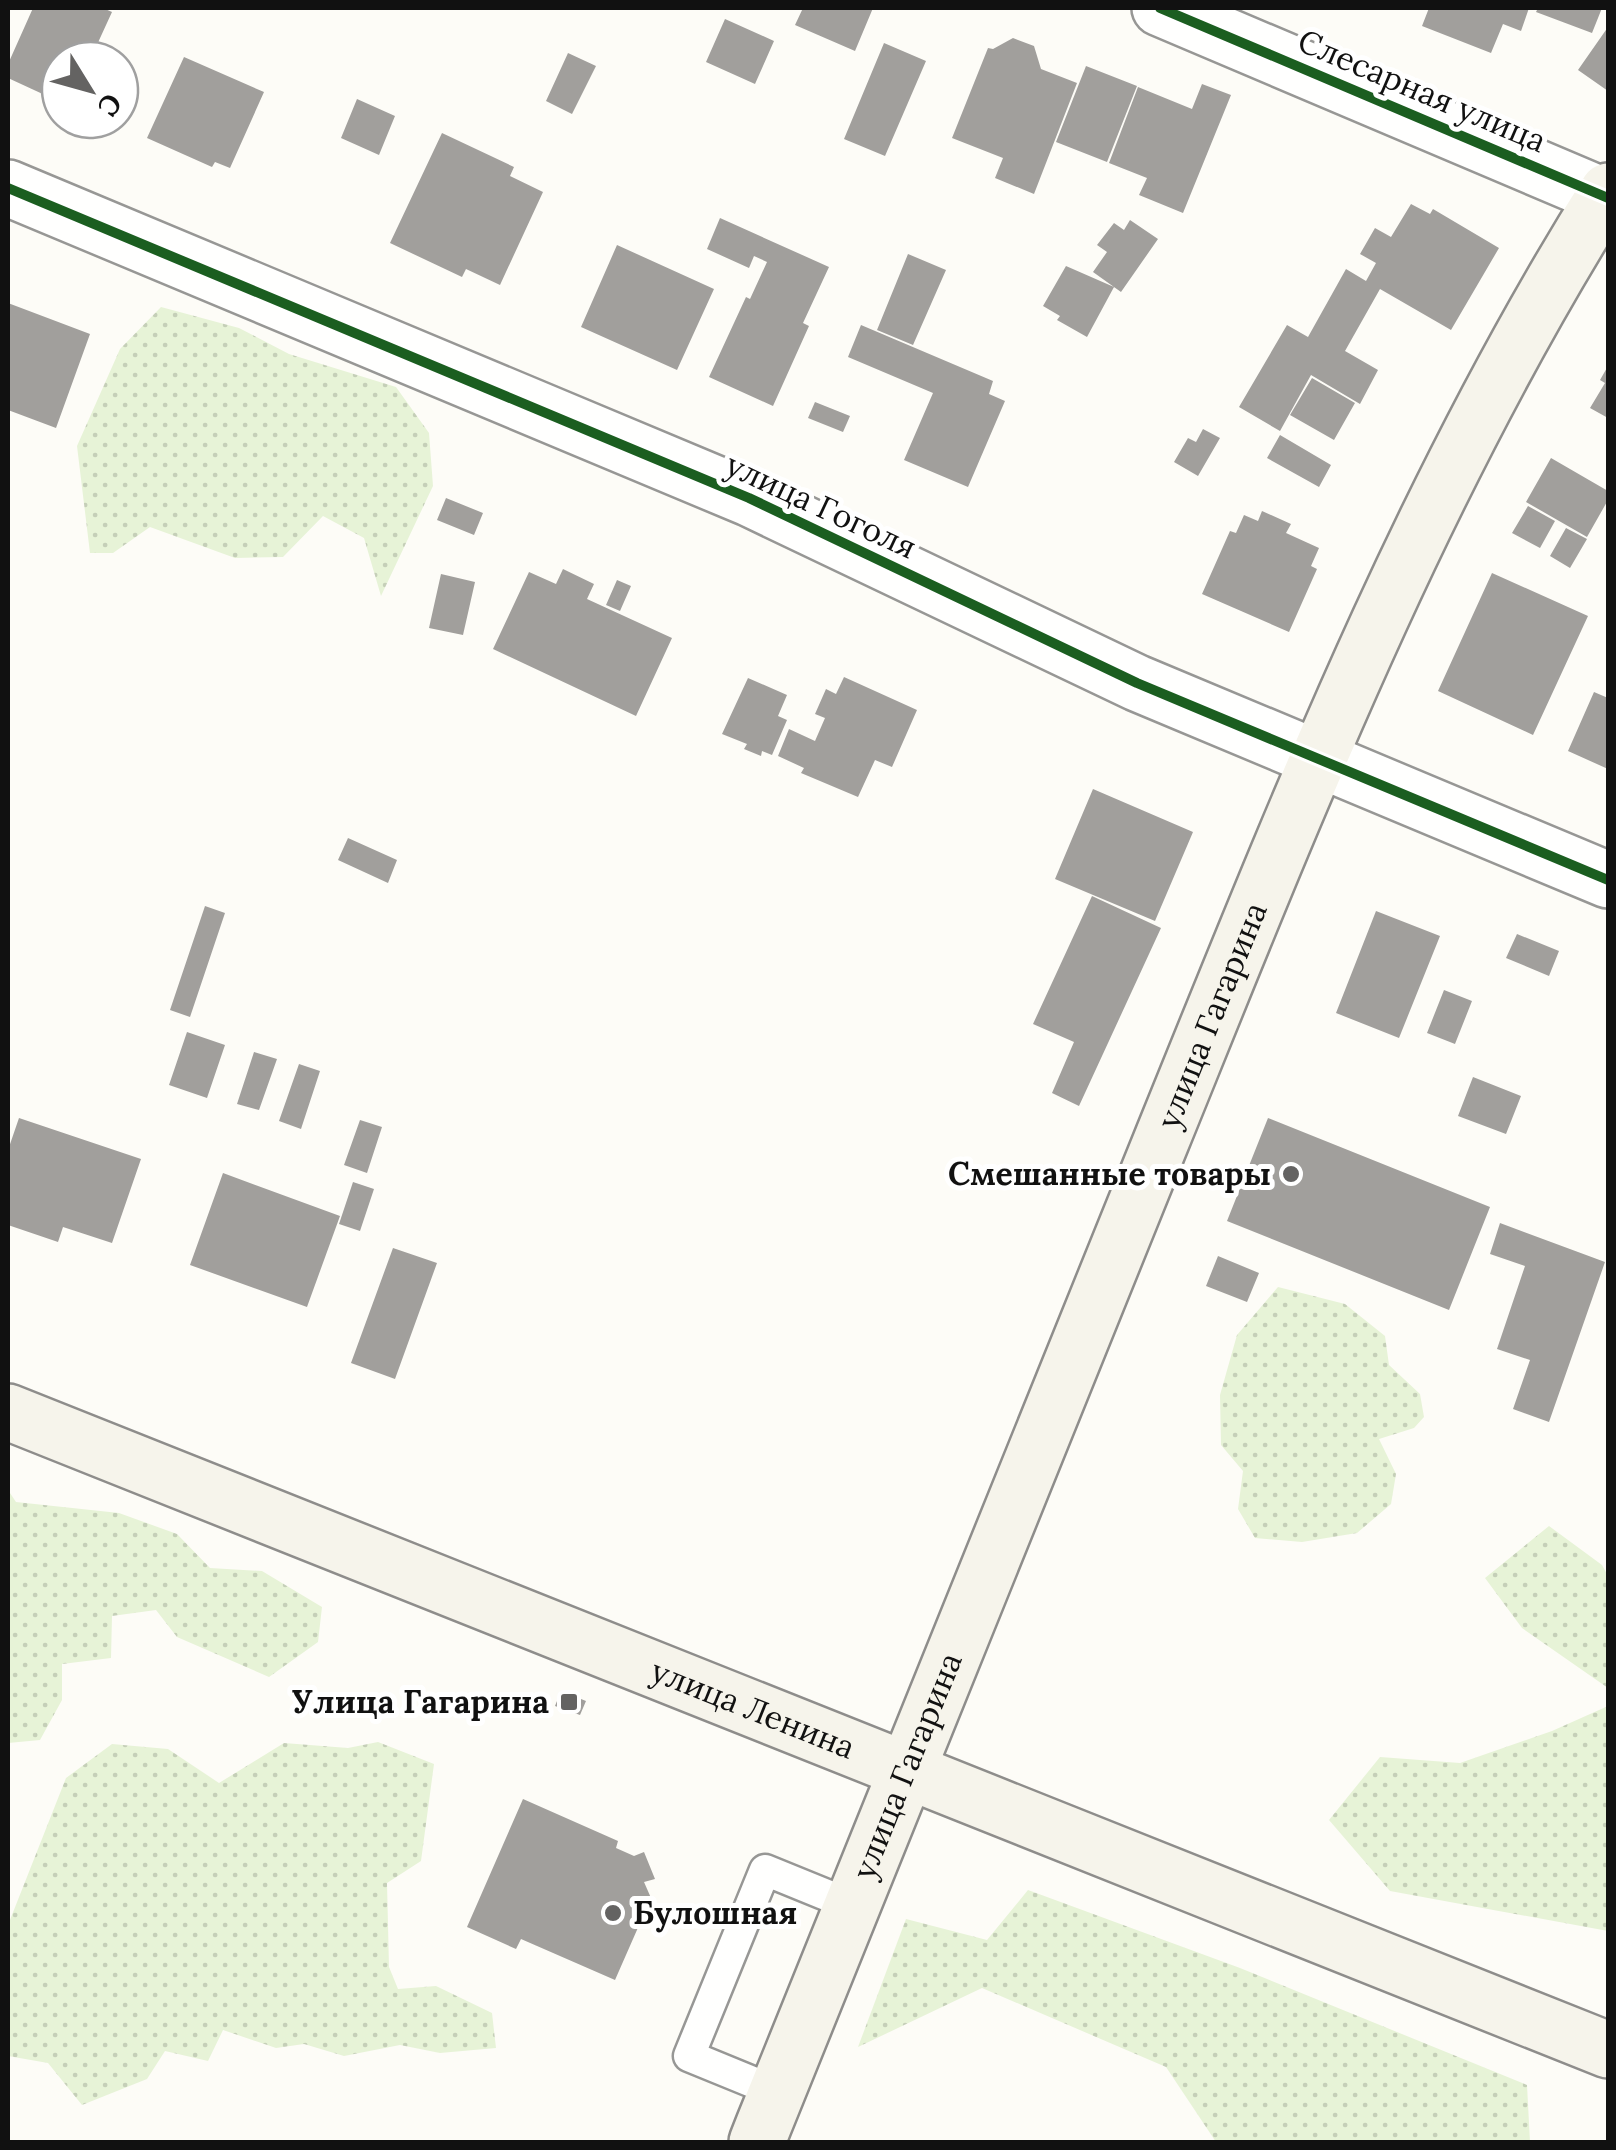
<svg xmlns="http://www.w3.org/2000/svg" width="1616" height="2150" font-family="Lora,serif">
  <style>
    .grass { fill: url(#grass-dots) }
    .building { fill: #a19f9c }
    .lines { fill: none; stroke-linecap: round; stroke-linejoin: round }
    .lane-casing { stroke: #979795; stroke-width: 35 }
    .street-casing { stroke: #979795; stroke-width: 60 }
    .secondary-casing { stroke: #8e8d8b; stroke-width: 60 }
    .lane { stroke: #fffffe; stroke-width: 30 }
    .street { stroke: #fffffe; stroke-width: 55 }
    .secondary { stroke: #f6f4eb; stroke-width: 55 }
    .cycleway-casing { stroke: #fff; stroke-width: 16 }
    .cycleway { stroke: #1b5e20; stroke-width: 10 }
    .poi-dot { fill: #646362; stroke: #fff; stroke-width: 4 }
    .labels { text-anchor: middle; stroke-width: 10; stroke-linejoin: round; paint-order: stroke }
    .street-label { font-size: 32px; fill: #111; stroke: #fff }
    .poi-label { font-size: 32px; font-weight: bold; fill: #111; stroke: #fff; text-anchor: end }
  </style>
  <defs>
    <pattern id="grass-dots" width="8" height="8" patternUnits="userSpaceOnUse" patternTransform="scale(2.5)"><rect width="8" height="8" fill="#e7f3d7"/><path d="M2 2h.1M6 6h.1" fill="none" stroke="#c5cfb8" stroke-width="1.8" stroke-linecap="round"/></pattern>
  </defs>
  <rect width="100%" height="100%" fill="#fdfcf7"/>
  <path class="grass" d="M161,307L239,328L289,354L396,387L429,433L433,486L381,596L364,538L323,516L283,557L235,558L150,527L113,553H90L77,446L120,349Z
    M1278,1287L1345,1304L1385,1336L1389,1365L1420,1394L1424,1417L1414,1428L1379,1439L1396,1474L1391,1504L1357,1533L1302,1542L1255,1538L1238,1509L1243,1471L1221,1445L1220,1395L1237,1335Z
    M8,1490L16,1502L119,1513L177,1534L210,1568L262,1571L322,1607L318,1642L269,1677L177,1637L156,1610L112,1616L111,1658L62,1664V1700L40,1740L8,1743Z
    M1549,1526L1602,1565L1608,1576V1688L1522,1628L1485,1578Z
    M1608,1706V1931L1390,1891L1329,1820L1380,1757L1460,1763L1552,1731Z
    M378,1742L434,1764L421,1861L387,1883L389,1967L398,1989L436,1986L492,2013L496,2048L440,2053L400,2045L344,2056L304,2044L276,2048L223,2030L208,2061L165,2051L147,2079L82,2105L48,2063L8,2056V1925L66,1778L112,1744L168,1749L219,1783L284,1743L348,1748Z
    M1028,1890L1240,1968L1527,2085L1530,2142H1216L1166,2067L982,1988L858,2047L906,1919L987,1940Z"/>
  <path class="building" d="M33,8H103L112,12L90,60H60V102L8,78V64Z
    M803,8H873L855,51L795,25Z
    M1429,8H1529L1521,31L1503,24L1491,53L1422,26Z
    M1538,8H1602L1592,33L1536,12Z
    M725,19L774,41L755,84L706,62Z
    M1608,27V91L1578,70Z
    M1013,38L1034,46L1041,69L1077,83L1034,194L995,178L1003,158L952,138L988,48L993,49Z
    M884,43L926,61L885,156L844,139Z
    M568,53L596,66L572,114L546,101Z
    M184,57L264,92L230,168L215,162L212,167L147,138Z
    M1086,66L1137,86L1107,162L1056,142Z
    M1202,84L1231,95L1183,213L1139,195L1147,178L1109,163L1138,87L1192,109Z
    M357,99L395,116L379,155L341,138Z
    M442,133L514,167L510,176L543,192L500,285L466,269L462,277L390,243Z
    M1411,204L1430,214L1433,209L1499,248L1451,330L1380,289L1345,351L1378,370L1360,404L1311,375L1280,431L1239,407L1287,325L1308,337L1346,269L1366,281L1376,263L1360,254L1375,228L1391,237Z
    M720,218L829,267L803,323L809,326L773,406L709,377L746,297L750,299L767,262L754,256L749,268L707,249Z
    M1130,220L1158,239L1121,292L1093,272L1107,252L1097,245L1114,223L1124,230Z
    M617,245L714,289L677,370L581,327Z
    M908,254L946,270L913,345L877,330Z
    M1066,266L1114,287L1087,337L1057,320L1060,316L1043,306Z
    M8,303L90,334L56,428L8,410Z
    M861,325L993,381L989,394L1005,401L968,487L904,460L933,393L848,357Z
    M1608,366V418L1590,408L1605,383L1600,380Z
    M1312,378L1355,403L1334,440L1290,415Z
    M815,402L850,416L843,432L808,418Z
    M1203,429L1220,438L1198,476L1174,462L1188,438L1196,442Z
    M1280,435L1331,465L1319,487L1267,458Z
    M1551,458L1608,491V500L1587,537L1526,502Z
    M446,498L483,513L474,535L437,520Z
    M1528,506L1555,521L1540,548L1512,533Z
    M1262,511L1291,524L1286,533L1319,548L1311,566L1317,569L1289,632L1202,594L1230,531L1236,533L1244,515L1258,521Z
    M1566,528L1587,539L1570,568L1550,556Z
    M563,569L594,584L587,599L672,638L636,716L493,649L529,572L556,584Z
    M1492,573L1588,616L1533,735L1438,691Z
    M441,574L475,582L463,635L429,628Z
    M617,580L631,586L620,611L606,605Z
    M844,677L917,710L892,767L875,760L858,797L801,773L804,768L778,756L789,729L815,741L825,718L815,714L826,689L836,694Z
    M748,678L787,695L778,716L787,720L772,755L762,751L761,756L744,749L747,744L722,734Z
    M1594,692L1608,698V769L1568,751Z
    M1093,789L1193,832L1155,921L1055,879Z
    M348,838L397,860L388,883L338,860Z
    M1092,896L1161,928L1079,1106L1052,1093L1074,1042L1033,1024Z
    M205,906L225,913L190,1017L170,1010Z
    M1376,911L1440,936L1399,1038L1336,1013Z
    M1517,934L1559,951L1549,976L1506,958Z
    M1444,990L1472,1001L1455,1044L1427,1033Z
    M187,1032L225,1045L207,1098L169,1085Z
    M254,1052L277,1059L259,1110L237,1104Z
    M299,1064L320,1071L301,1129L279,1121Z
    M1473,1077L1521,1096L1506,1134L1458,1116Z
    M19,1118L141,1159L112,1243L63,1227L58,1242L8,1225V1150Z
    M1268,1118L1490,1207L1449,1310L1227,1221Z
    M360,1120L382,1127L367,1173L344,1165Z
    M223,1173L340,1216L307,1307L190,1265Z
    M353,1182L374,1189L360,1231L339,1224Z
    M1500,1223L1605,1262L1549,1422L1513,1409L1530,1360L1497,1349L1525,1266L1490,1254Z
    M393,1248L437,1263L395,1379L351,1363Z
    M1218,1256L1259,1273L1247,1302L1206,1286Z
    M561,1691L586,1701L580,1715L555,1706Z
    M523,1799L618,1841L616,1848L634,1856L644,1852L655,1879L644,1882L651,1898L615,1980L521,1939L516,1949L467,1927Z"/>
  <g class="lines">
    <g class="lane-casing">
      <path id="lane" d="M777,2092L689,2056L765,1870L851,1905"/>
    </g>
    <g class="street-casing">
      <path id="street" d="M1160,8L1608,198
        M8,188L749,498L1137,683L1608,880"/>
    </g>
    <g class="secondary-casing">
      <g id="secondary">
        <path id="s1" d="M8,1412L1608,2050"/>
        <path id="s2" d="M757,2142C889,1807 1026,1474 1162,1139C1293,816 1421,487 1608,191"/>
      </g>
    </g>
    <use href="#lane" class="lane"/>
    <use href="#street" class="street"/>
    <use href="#secondary" class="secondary"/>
    <g class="cycleway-casing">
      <path id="cycleway" d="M1160,8L1608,198
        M8,188L749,498L1137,683L1608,880"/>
    </g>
    <use href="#cycleway" class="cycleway"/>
  </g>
  <g class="poi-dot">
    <circle cx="1291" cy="1174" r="10"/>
    <rect x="559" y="1692" width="20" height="20" rx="5"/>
    <circle cx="613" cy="1913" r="10"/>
  </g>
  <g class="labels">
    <g class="street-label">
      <text transform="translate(1422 91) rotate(23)" y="11">Слесарная улица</text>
      <text transform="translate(821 506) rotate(25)" y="11">улица Гоголя</text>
      <text dy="11" stroke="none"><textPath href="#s2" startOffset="1215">улица Гагарина</textPath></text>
      <text dy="11" stroke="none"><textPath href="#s1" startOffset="802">улица Ленина</textPath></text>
      <text dy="11" stroke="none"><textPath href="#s2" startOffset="405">улица Гагарина</textPath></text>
    </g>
    <g class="poi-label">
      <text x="1271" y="1185">Смешанные товары</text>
      <text x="549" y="1713">Улица Гагарина</text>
      <text x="633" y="1924" text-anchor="start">Булошная</text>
    </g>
  </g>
  <rect width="1616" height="2150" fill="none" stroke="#111111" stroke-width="20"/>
  <g transform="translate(90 90) rotate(127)"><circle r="48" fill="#ffffff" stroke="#a0a0a0" stroke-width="2.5"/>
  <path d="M0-8L18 38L0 25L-18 38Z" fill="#646362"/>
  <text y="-15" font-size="28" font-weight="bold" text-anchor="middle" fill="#111111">С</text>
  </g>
</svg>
